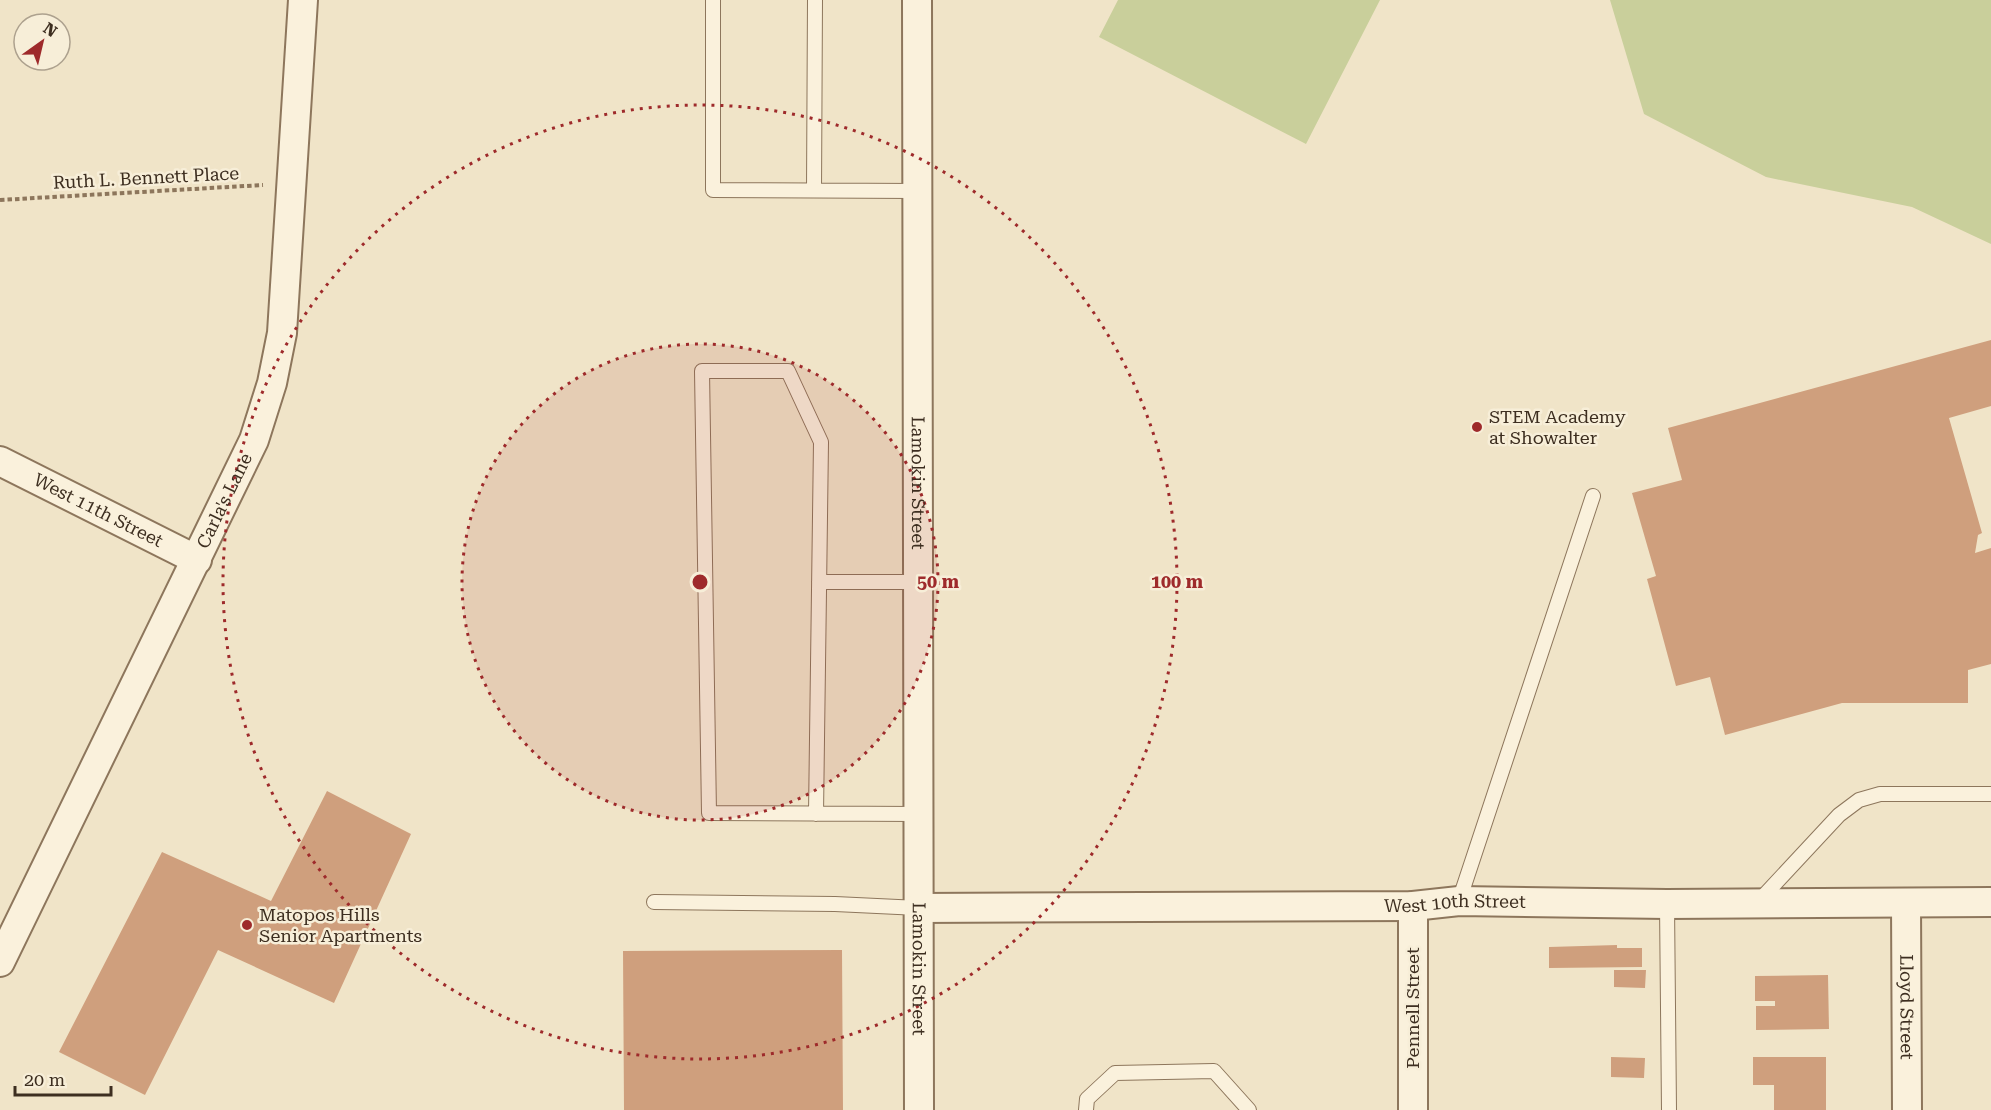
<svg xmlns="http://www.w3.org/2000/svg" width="1991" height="1110" font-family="'Roboto Serif',serif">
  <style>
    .green { fill: #c9cf9b }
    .building { fill: #cf9f7d }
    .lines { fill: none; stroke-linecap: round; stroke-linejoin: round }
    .service-casing { stroke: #8d765c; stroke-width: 16 }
    .minor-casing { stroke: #8d765c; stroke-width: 32 }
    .path { stroke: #8d765c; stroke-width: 4; stroke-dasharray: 4.5 3; stroke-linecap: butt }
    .service { stroke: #faf1dc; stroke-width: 14 }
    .minor { stroke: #faf1dc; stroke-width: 28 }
    .ring { fill: none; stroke: #9e2a2b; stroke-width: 3; stroke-dasharray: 3 6 }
    .poi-dot { fill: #9e2a2b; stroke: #f7eed8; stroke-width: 2 }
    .labels { text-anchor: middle; stroke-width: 5; stroke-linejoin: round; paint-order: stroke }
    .street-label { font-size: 18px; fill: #3d2e20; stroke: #f7eed8 }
    .poi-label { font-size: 18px; fill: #3d2e20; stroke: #f7eed8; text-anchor: start }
    .centre { fill: #9e2a2b; stroke: #f7eed8; stroke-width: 3 }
    .ring-label { font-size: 18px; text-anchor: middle; font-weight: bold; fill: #9e2a2b; stroke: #f7eed8; stroke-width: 5; stroke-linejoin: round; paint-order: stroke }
  </style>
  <rect width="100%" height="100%" fill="#f0e4c8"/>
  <path class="green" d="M1118,0H1380L1306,144L1099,37Z
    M1610,0H1991V244L1912,207L1766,177L1644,114Z"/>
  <path class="building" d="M1991,340V406L1949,418L1982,533L1978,535L1975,553L1991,548V664L1968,670V703H1842L1725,735L1710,677L1676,686L1647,579L1656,576L1632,493L1682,480L1668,428Z
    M327,791L411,834L334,1003L218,950L145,1095L59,1052L162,852L271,901Z
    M1617,945V948H1642V967L1549,968V947Z
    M842,950L843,1110H624L623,951Z
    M1614,970H1646L1645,988L1614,987Z
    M1828,975L1829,1029L1756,1030V1006H1775V1001H1755V976Z
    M1611,1057L1645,1058L1644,1078L1611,1077Z
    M1753,1057H1826V1110H1774V1085H1753Z"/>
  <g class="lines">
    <g class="service-casing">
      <path id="service" d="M713,0V190L917,191
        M814,190L815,0
        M819,582H918
        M816,814L821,442L788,371H702L709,813L918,814
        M1459,901L1593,496
        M654,902L835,904L919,908
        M1758,902L1839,815L1859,800L1880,794H1991
        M1667,904L1669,1110
        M1086,1110L1087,1099L1115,1073L1214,1071L1249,1110"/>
    </g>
    <g class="minor-casing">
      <g id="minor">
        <path id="s1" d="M917,0L919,1110"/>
        <path id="s2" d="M0,461L197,560"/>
        <path id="s3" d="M1906,903L1907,1110"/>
        <path d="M1413,906V1110"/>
        <path id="s4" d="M919,908L1413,906L1459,901L1667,904L1991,902"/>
        <path id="s5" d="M0,962L254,440L272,383L282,333L303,0"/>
      </g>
    </g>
    <path class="path" d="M0,200L263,185"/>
    <use href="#service" class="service"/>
    <use href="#minor" class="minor"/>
  </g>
  <circle cx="700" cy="582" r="238" fill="#9e2a2b" fill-opacity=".12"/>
  <g class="ring">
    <circle cx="700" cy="582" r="238"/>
    <circle cx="700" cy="582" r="477"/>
  </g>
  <g class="poi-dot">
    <circle cx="1477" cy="427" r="6"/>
    <circle cx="247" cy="925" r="6"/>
  </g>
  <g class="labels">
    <g class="street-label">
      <text transform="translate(146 178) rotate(-3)" y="6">Ruth L. Bennett Place</text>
      <text dy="6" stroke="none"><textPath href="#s1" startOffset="483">Lamokin Street</textPath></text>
      <text dy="6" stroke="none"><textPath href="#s5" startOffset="513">Carla's Lane</textPath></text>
      <text dy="6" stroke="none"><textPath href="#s2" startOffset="110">West 11th Street</textPath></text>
      <text dy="6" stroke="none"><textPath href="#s4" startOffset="536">West 10th Street</textPath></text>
      <text dy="6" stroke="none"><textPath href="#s1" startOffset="969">Lamokin Street</textPath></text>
      <text dy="6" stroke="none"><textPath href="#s3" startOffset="104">Lloyd Street</textPath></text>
      <text transform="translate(1413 1008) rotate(-90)" y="6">Pennell Street</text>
    </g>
    <g class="poi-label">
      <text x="1489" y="423">STEM Academy<tspan x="1489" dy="21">at Showalter</tspan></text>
      <text x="259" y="921">Matopos Hills<tspan x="259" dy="21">Senior Apartments</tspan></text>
    </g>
  </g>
  <circle cx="700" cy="582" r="9" class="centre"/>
  <g class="ring-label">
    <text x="938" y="588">50 m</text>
    <text x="1177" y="588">100 m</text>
  </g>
  <g transform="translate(42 42) rotate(34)"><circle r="28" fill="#f7eed8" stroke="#ada18e" stroke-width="1.5"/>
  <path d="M0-4.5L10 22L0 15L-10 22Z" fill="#9e2a2b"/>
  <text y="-9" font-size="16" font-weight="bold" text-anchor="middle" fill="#3d2e20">N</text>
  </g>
  <path d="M15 1086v9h96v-9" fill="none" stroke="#3d2e20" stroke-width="3"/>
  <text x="24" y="1086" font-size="18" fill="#3d2e20" stroke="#f7eed8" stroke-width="4.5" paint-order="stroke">20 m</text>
</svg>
